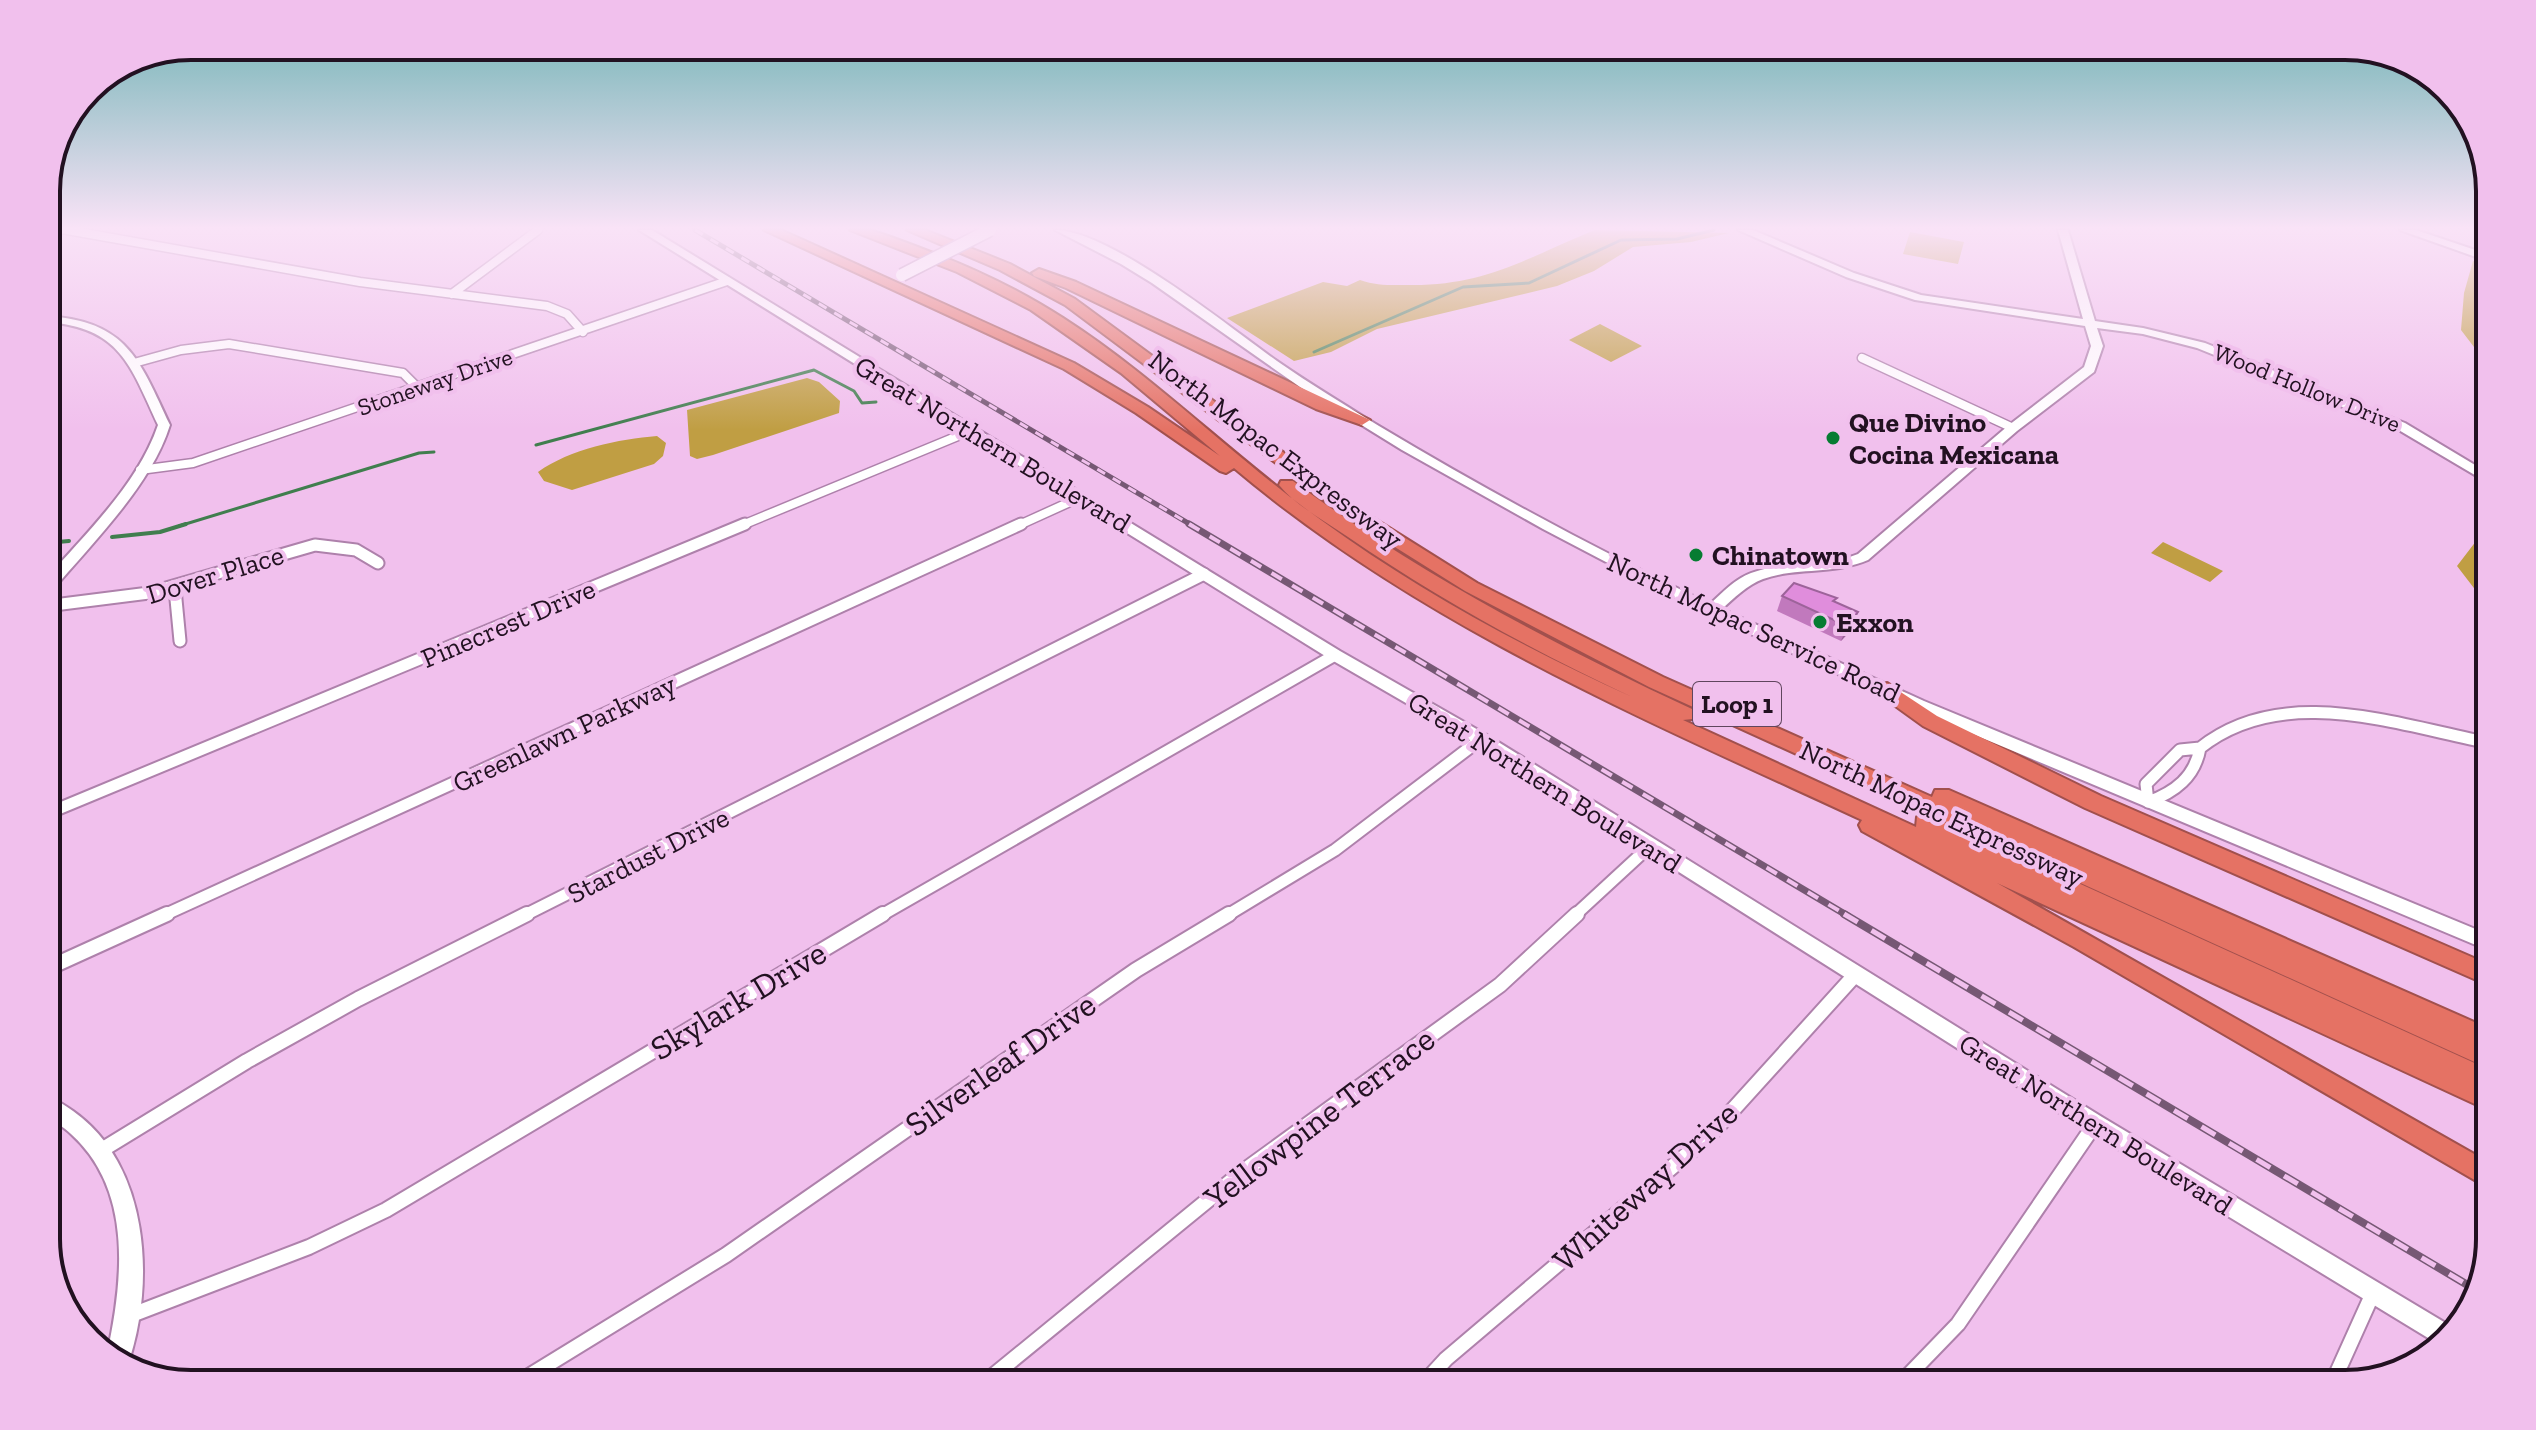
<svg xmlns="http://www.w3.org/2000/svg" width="2536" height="1430" font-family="'Zilla Slab',serif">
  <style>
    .green { fill: #c09e43 }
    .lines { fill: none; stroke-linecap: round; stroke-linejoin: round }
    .stream-far1 { stroke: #407e4e; stroke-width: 3 }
    .stream { stroke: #407e4e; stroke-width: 4 }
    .street-far2-casing { stroke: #ae81ab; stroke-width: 11 }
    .street-far1-casing { stroke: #ae81ab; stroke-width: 15 }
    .street-casing { stroke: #ae81ab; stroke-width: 18 }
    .secondary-casing { stroke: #ae81ab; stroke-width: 4 }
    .highway-casing { stroke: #a1504d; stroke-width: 4 }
    .street-far2 { stroke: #fff; stroke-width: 8 }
    .street-far1 { stroke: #fff; stroke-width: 11 }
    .street { stroke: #fff; stroke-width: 14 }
    .secondary { fill: #fff; fill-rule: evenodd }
    .highway { fill: #e57264; fill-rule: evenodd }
    .rail-far2-casing { stroke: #765874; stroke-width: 5 }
    .rail-far1-casing { stroke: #765874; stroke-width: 7 }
    .rail-casing { stroke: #765874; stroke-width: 8 }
    .rail-far2 { stroke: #f1c0ed; stroke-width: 3; stroke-dasharray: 9; stroke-linecap: butt }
    .rail-far1 { stroke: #f1c0ed; stroke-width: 4; stroke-dasharray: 12; stroke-linecap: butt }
    .rail { stroke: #f1c0ed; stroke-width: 5; stroke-dasharray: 16; stroke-linecap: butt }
    .secondary-bridge-casing { stroke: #ae81ab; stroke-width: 15; stroke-linecap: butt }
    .secondary-bridge { stroke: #fff; stroke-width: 12 }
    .wall { fill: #c179bd }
    .shaded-wall { fill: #9d639a }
    .building { fill: #e08ddc; stroke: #9d639a; stroke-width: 2 }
    .poi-dot { fill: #067c32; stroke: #f1c0ed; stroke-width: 3 }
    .labels { text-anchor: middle; stroke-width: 8; stroke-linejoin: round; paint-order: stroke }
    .far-street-label { font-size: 24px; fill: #221121; stroke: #f1c0ed }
    .shield { fill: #f1c0ed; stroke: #60465e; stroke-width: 2 }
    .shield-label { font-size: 26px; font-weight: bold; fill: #221121 }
    .poi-label { font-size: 28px; font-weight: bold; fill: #221121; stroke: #f1c0ed; text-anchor: start }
    .street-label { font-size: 28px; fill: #221121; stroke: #f1c0ed }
    .near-street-label { font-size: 34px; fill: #221121; stroke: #f1c0ed }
    .rim { fill: none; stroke: #221121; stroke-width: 4 }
  </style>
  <rect width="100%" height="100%" fill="#f1c0ed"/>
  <path class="green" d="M1595,230L1729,233L1691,242L1633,247L1594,271L1557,286L1377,329L1331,352L1294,361L1227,318L1323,282L1347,286L1360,280C1377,286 1391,285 1409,285C1486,286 1526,258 1595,230Z
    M1910,232L1964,242L1958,264L1903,254Z
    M2473,261L2490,267V368L2461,330L2464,293Z
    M1600,324L1642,346L1611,362L1569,340Z
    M807,378L819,382L840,401L839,413L713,455L697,459L690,456L687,410Z
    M657,436L666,443L663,456L654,464L572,490L544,481L538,472C570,449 619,439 657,436Z
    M2490,530V609L2457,566L2483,532Z
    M2163,542L2223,571L2210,582L2151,553Z"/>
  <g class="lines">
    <path class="stream-far1" d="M1314,352L1463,287L1529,283L1621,240L1677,239L1714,230
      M536,445L814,370L854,391L862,403L876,402
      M179,526L419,453L434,452"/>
    <path class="stream" d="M112,537L160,532L186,524
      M46,543L69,541"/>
    <g class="street-far2-casing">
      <path id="street-far2" d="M67,230L360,282L547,306L567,314L583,332
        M46,235L61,230
        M452,294L538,230
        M1862,358L2013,428
        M134,363L181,350L229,344L403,373L418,388
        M140,470L193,463L727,281
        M740,526L970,431
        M1017,526L1081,497"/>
    </g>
    <g class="street-far1-casing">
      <path id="street-far1" d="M175,589L180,641
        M46,606L149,593L315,545L356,550L378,563
        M2200,748C2195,777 2175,792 2148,802L2146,784L2180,750Z
        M2200,748C2283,682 2396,725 2490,743
        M46,814L745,524
        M162,916L1021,524
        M523,916L1204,574
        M880,916L1335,655
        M1226,916L1335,850L1481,739
        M1574,916L1650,846"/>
    </g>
    <g class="street-casing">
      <path id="street" d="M46,969L167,914
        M100,1151L247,1061L358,999L527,914
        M129,1316L309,1247L386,1210L883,914
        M516,1384L726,1255L1136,970L1229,914
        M983,1384L1241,1173L1500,985L1577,914
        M1423,1384L1446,1359L1711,1134L1855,975
        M1900,1384L1958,1324L2095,1124
        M2332,1384L2373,1293"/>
    </g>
    <g class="secondary-casing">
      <path id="secondary" d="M639,230H652L1340,651L1487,735L2102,1117L2454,1328L2438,1344L2088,1131L1475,743L1330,659Z
        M1055,230C1110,230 1229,327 1277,361C1310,384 1345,405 1379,426C1486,490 1597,550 1710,604C1723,592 1735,579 1751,573C1786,560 1824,568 1858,554L2009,425L2084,367L2091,346L2085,326L1915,300L1846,277L1738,230H1753L1854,273L1921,295L2083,319L2058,230H2068L2095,321L2143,328L2205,343L2405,423L2490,474V484L2397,429L2197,348L2143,334L2097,328L2103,346L2094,372L2017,431L1868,560C1833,575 1797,567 1763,579C1747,585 1734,598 1722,609L1924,701L2490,935V951L1913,709L1688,605L1543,529L1402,450L1300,387L1152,283L1121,264Z
        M2400,230H2416L2490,255V262Z
        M46,316C127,321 139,359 170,425C151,486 92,543 51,592L46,594V579C86,533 138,484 158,425C130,365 120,327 46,322Z
        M46,1095C56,1099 64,1105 73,1111C150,1165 156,1285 127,1367L119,1365L107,1354C123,1280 133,1190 71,1134C64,1127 54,1122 46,1116Z"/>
    </g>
    <g class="highway-casing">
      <path id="highway" d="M764,230H781L1074,363L1148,407L1220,456L1121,373L1031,310L957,272L850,230H870L888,236C949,258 1008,282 1063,318C1155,377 1232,456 1321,520C1417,590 1524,648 1632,697C1533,651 1437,598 1348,537C1325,521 1296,506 1279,485L1281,481H1293C1418,573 1552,644 1692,709L1695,714L1692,719L1683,720L1916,827L1917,817H1933L2490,1070V1111L1997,883L2490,1163V1189L2074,947L1862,831L1859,825L1862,820C1644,719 1420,625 1234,468L1226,473L1220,471L1136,413L1064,369Z
        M907,230H925L1010,264L1075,299L1367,514L1477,583L1663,677L1932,797L1935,790H1949L2490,1029V1069L1649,687L1465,591L1355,522L1065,305L1000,270Z
        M1039,269L1076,282L1370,420L1362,425L1316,409L1066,288L1034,276L1032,273Z
        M1887,683L1937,716L2101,796L2490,965V986L2085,808L1923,726L1880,695L1877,690Z"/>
    </g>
    <use href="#street-far2" class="street-far2"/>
    <use href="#street-far1" class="street-far1"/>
    <use href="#street" class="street"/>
    <use href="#secondary" class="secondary"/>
    <use href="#highway" class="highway"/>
    <g class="rail-far2-casing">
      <path id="rail-far2" d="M695,230L1193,526"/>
    </g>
    <g class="rail-far1-casing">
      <path id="rail-far1" d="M1189,524L1848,916"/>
    </g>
    <g class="rail-casing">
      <path id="rail" d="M1844,914L2476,1290"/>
    </g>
    <use href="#rail-far2" class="rail-far2"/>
    <use href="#rail-far1" class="rail-far1"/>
    <use href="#rail" class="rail"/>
    <g class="secondary-bridge-casing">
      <path id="secondary-bridge" d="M902,275L990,230"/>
    </g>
    <use href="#secondary-bridge" class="secondary-bridge"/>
  </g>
  <path class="wall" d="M1782,596L1858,612L1853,628L1841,641L1777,611Z"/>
  <path class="shaded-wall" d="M1858,612L1853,628L1841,641L1847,626Z"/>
  <path class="building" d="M1794,583L1837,598L1833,601L1858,612L1847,626L1782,596Z"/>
  <linearGradient id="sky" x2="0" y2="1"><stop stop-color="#6ab1b2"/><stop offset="0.53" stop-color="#f9e3f7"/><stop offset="1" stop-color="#f9e3f7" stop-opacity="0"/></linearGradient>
  <rect width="2536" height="430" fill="url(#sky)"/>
  <g class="poi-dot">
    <circle cx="1833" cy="438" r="8"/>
    <circle cx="1696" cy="555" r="8"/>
    <circle cx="1820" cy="622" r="8"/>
  </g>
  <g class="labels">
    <g class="far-street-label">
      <text transform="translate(435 382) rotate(-19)" y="8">Stoneway Drive</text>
      <text transform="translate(2307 388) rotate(22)" y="8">Wood Hollow Drive</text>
    </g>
    <rect class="shield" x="1693" y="682" width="88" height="44" rx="6"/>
    <g class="shield-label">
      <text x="1737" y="713">Loop 1</text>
    </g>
    <g class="poi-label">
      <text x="1849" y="432">Que Divino<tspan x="1849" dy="32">Cocina Mexicana</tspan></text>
      <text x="1712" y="565">Chinatown</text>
      <text x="1836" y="632">Exxon</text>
    </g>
    <g class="street-label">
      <text transform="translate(993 444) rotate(31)" y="10">Great Northern Boulevard</text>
      <text transform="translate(1276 449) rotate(37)" y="10">North Mopac Expressway</text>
      <text transform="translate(215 574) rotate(-17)" y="10">Dover Place</text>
      <text transform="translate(508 623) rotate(-23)" y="10">Pinecrest Drive</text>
      <text transform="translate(1754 627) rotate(25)" y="10">North Mopac Service Road</text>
      <text transform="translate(564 733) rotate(-25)" y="10">Greenlawn Parkway</text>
      <text transform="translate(1545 782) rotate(32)" y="10">Great Northern Boulevard</text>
      <text transform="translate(1942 813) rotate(25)" y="10">North Mopac Expressway</text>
      <text transform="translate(648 855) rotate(-27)" y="10">Stardust Drive</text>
      <text transform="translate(2096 1124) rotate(32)" y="10">Great Northern Boulevard</text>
    </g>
    <g class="near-street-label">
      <text transform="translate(738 1000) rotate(-31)" y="12">Skylark Drive</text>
      <text transform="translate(1000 1064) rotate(-35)" y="12">Silverleaf Drive</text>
      <text transform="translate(1319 1118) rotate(-37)" y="12">Yellowpine Terrace</text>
      <text transform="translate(1645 1186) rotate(-42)" y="12">Whiteway Drive</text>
    </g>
  </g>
  <path d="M0 0H2536V1430H0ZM191 60H2345A131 131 0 0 1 2476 191V1239A131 131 0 0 1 2345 1370H191A131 131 0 0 1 60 1239V191A131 131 0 0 1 191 60Z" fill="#f1c0ed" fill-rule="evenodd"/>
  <path class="rim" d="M191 60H2345A131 131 0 0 1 2476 191V1239A131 131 0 0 1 2345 1370H191A131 131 0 0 1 60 1239V191A131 131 0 0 1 191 60Z"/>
</svg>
